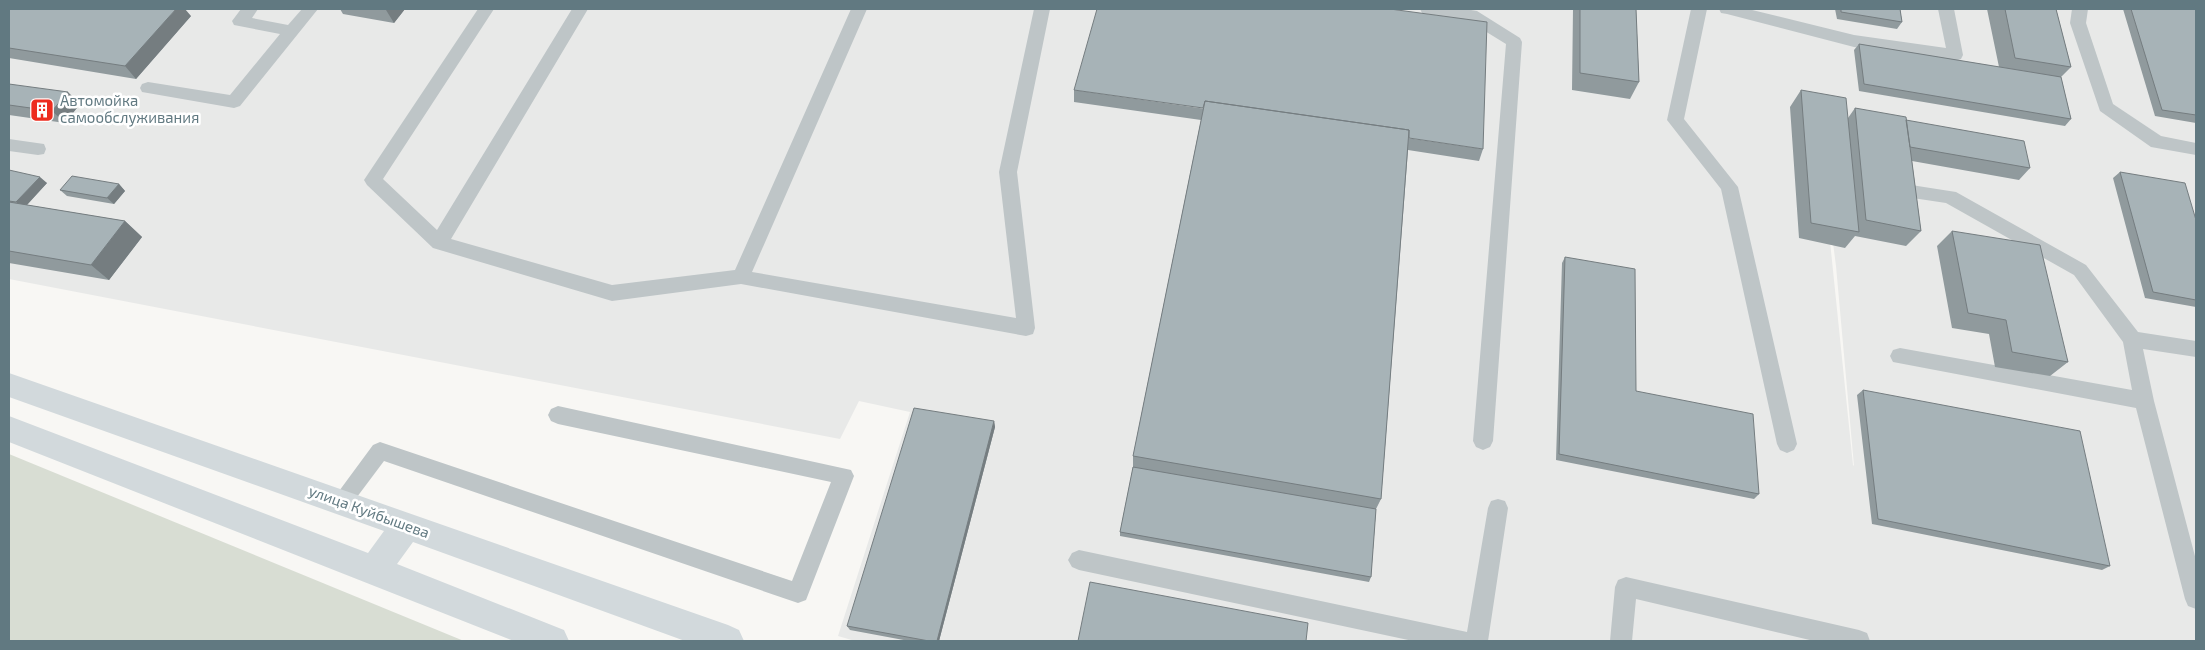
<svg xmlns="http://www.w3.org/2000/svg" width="2205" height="650" font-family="'Exo 2',sans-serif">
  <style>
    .built { fill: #e8e9e8; fill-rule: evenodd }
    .green { fill: #d8ddd3 }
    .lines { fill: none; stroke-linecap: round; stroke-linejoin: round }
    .service { fill: #bec5c7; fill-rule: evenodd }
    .secondary { fill: #d2d9dc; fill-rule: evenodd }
    .wall { fill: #909a9d }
    .shaded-wall { fill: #757d80 }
    .building { fill: #a7b3b7; stroke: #757d80 }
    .labels { text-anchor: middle; stroke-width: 5; stroke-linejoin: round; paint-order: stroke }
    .poi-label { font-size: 15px; fill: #617981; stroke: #fff; text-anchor: start }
    .street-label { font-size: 15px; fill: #617981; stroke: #fff }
  </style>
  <rect width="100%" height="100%" fill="#f8f7f4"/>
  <path class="built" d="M9,9H2196V641H855L838,636L910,412L859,401L840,439L9,279ZM1820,144L1836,266L1854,466L1853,465Z"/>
  <path class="green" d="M9,454L464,641H9Z"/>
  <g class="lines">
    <path class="service" d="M241,9H258L252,18L288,25L302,9H318L240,106L234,108L142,92L140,88L142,84L148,82L230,95L280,34L234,25L232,21Z
      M478,9H494L383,179L437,230L572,9H588L451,239L612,285L735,270L851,9H867L752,272L1016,318L999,172L1034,9H1050L1017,172L1035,328L1033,334L1026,336L741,284L612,301L433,248L367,185L364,180Z
      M1420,9H1465L1477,11L1520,38L1522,42L1493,441L1490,447L1483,450L1476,447L1473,441L1506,44L1467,20L1428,14L1422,13Z
      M1691,9H1707L1684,119L1738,187L1797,444L1794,450L1787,453L1780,450L1777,444L1721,189L1667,120Z
      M1719,9H1748L1854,35L1946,48L1938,9H1954L1963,55L1961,59L1955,61L1854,47L1727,14L1721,13Z
      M2072,9H2088L2086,23L2113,104L2161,136L2196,143V155L2151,147L2100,111L2070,23Z
      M9,139L44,144L46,149L44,154L38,155L9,151Z
      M1892,182L1956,192L2086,265L2138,332L2196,341V357L2143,349L2154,401L2196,560V609L2188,606L2185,599L2136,408L1893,362L1890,356L1893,350L1900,348L2132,390L2123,342L2074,275L1946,203L1886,194L1883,189L1886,184Z
      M558,406L851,470L854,476L806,600L798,603L384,461L348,509L341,511L334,509L331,502L373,445L380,442L792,581L831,482L558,424L551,421L548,415L551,409Z
      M1498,499L1505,501L1508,508L1488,641H1413L1079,570L1072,567L1068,560L1072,553L1079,550L1467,632L1488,508L1491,501Z
      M1626,577L1859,630L1867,633L1870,641H1814L1636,599L1632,641H1610L1615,587L1618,580Z"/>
    <path class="secondary" d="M9,373L728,625L739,630L744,641H685L413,542L397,564L564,630L569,641H514L9,442V416L368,553L384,531L9,397Z"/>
  </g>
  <path class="wall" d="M9,9L191,16L136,79L9,58Z
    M340,9H405L394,23L343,14Z
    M1573,9H1636L1639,82L1630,99L1572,90Z
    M1835,9H1900L1902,22L1897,29L1837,19Z
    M1987,9H2056L2071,67L2061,77L2071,119L2065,126L1859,91L1854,50L1859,44L1999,67Z
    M2123,9H2196V123L2155,116Z
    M9,84L80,104L65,123L9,115Z
    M1074,90L1483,149L1479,161L1408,150L1381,499L1376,509L1371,577L1369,582L1120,536V532L1133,467V456L1201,120L1074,102Z
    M1801,90L1848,118L1855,108L1906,120L2030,168L2019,180L1912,161L1921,231L1906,246L1855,236L1845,248L1799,238L1790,107Z
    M9,170L47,183L27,205L125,221L142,237L109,280L9,263Z
    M2120,172L2196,220V307L2145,298L2113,178Z
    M119,184L125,191L114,204L67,196L60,190Z
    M1952,231L2068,362L2050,376L1995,367L1989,334L1952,328L1937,246Z
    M1565,257L1636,391L1759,494L1754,499L1556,460L1562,263Z
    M1863,390L2110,566L2102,570L1872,524L1857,395Z
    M994,421L995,427L939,641H909L850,630L847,626Z"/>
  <path class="shaded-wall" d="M176,9H185L191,16L136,79L125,66Z
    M387,9H405L394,23L386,10Z
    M68,92L80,104L65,123L52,111Z
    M40,177L47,183L24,208L16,202Z
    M119,184L125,191L114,204L107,198Z
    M125,221L142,237L109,280L91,265Z
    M994,421L995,427L939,641H937Z"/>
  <path class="building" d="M9,9H176L125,66L9,48Z
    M1097,9H1390L1487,22L1483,149L1409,138V130L1205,101L1203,108L1074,90Z
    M1580,9H1636L1639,82L1580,73Z
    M1841,9H1900L1902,22L1841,12Z
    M2005,9H2056L2071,67L2015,58Z
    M2131,9H2196V115L2162,110Z
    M1859,44L2061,77L2071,119L1864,84Z
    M9,84L68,92L52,111L9,105Z
    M1801,90L1846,98L1859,232L1811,223Z
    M1205,101L1409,130L1381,499L1133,456Z
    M1855,108L1906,117L1921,231L1866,220Z
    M1906,120L2024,141L2030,168L1910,147Z
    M9,170L40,177L16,202L9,201Z
    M2120,172L2185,183L2196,220V300L2153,292Z
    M72,176L119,184L107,198L60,190Z
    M9,202L125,221L91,265L9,251Z
    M1952,231L2040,245L2068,362L2012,352L2006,320L1968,313Z
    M1565,257L1635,269L1636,391L1753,414L1759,494L1559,454Z
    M1863,390L2080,431L2110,566L1878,519Z
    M914,408L994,421L937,641H929L847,626Z
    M1133,467L1376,509L1371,577L1120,532Z
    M1090,582L1308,623L1306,641H1078Z"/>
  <defs>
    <g id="building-square" transform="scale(1.25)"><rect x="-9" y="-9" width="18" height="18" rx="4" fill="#ed2c1f" stroke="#fff"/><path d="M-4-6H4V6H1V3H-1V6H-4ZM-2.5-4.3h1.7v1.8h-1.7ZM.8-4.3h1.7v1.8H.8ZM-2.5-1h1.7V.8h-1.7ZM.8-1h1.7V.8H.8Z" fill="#fff"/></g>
  </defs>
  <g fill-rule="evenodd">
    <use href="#building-square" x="42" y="110"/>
  </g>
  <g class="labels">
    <g class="poi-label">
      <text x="60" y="106">Автомойка<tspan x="60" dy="17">самообслуживания</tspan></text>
    </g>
    <g class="street-label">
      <text transform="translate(369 512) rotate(20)" y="5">улица Куйбышева</text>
    </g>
  </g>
  <rect width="2205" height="650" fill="none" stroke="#617981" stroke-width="20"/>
</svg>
